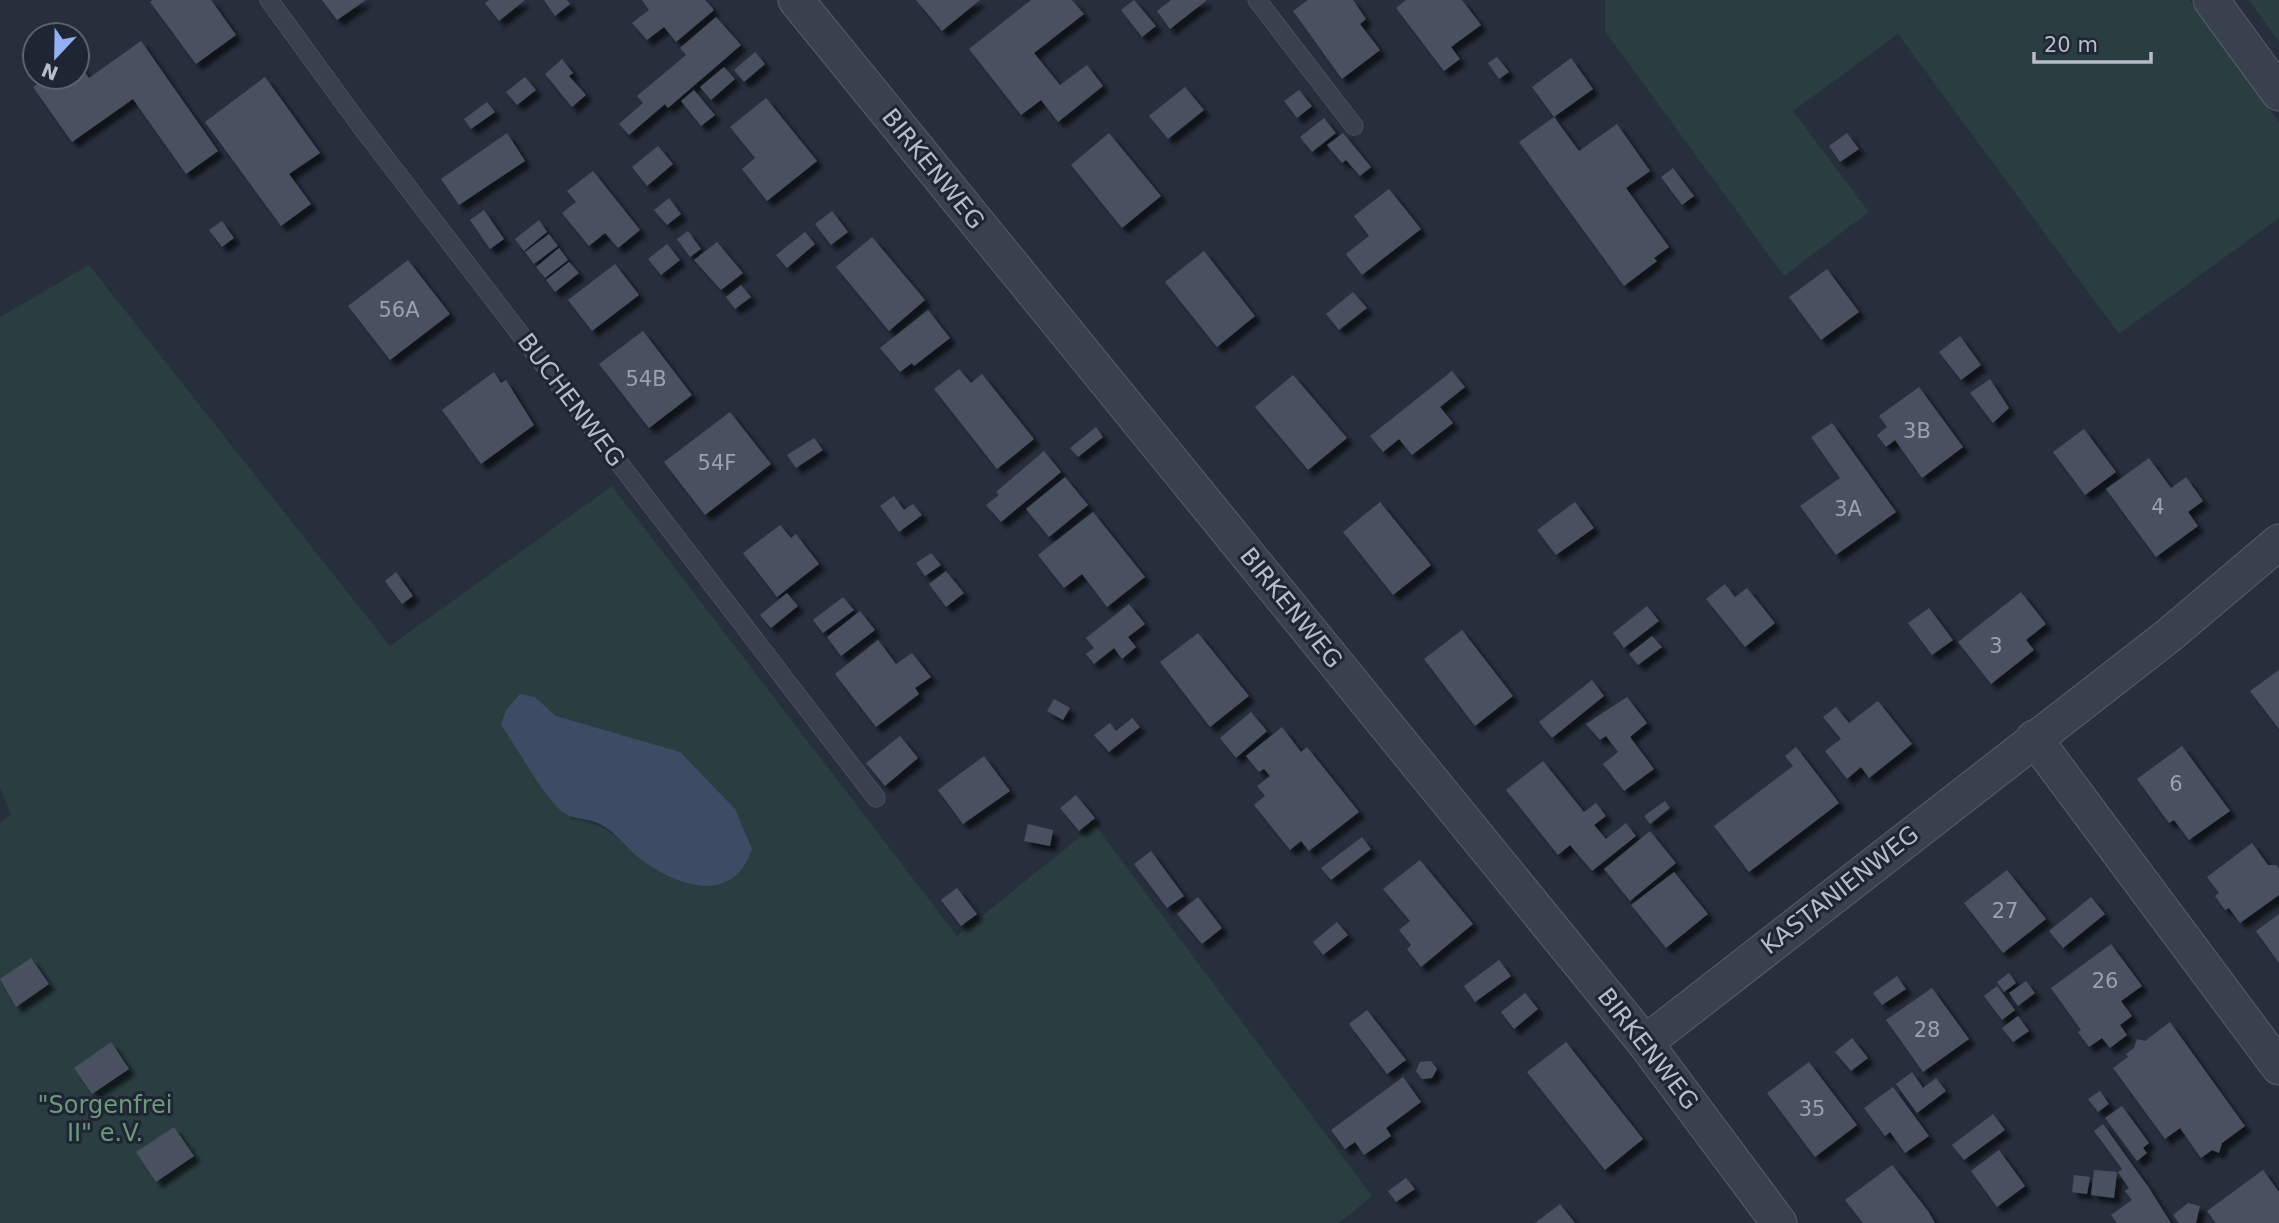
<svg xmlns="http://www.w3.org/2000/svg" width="2279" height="1223" font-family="'DejaVu Sans',sans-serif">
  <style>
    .green { fill: #2a3d40; fill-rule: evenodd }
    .water { fill: #3d4b65 }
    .building { fill: #485161; filter: url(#shadow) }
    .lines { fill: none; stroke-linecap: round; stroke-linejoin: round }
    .lane-casing { stroke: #585f6b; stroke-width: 19 }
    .street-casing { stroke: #585f6b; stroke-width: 37 }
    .lane { stroke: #3a414e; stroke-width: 18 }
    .street { stroke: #3a414e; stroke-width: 35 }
    .labels { text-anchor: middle; stroke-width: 6; stroke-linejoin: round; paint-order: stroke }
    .number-label { font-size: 21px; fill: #9ba1ae }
    .street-label { font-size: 24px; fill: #b7bcc8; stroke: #1f2633 }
    .park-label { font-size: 24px; fill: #6f987b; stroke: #1f2633 }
  </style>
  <defs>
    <filter id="shadow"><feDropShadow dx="6" dy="6" stdDeviation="2" flood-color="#0009"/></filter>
  </defs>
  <rect width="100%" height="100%" fill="#272f3d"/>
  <path class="green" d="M1605,0H2189L2279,122V218L2119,334L1898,34L1793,111L1869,212L1784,276L1605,31Z
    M2249,0H2279V42Z
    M89,265L390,646L612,486L957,936L1095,825L1372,1196L1339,1223H0V823L11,815L0,788V317ZM535,697L556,716L628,849C611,829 597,823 572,819Z"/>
  <path class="water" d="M520,694L535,697L556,716L680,752L735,809L752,849C733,905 680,887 643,861C627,850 616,831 598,823C584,817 572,821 559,809C538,788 519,750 501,725L506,710Z"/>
  <path class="building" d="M153,0H211L236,35L196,64L150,2Z
    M322,0H366L337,20Z
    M489,0H525L499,21L485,3Z
    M544,0H567L570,4L555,16Z
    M642,0H705L714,10L676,42L664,27L647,40L632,23L649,10Z
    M916,0H980L942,31Z
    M1031,0H1072L1084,14L1034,53L1060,85L1087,65L1103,86L1058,122L1041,100L1021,115L969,49Z
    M1134,0L1156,26L1142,37L1121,10Z
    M1171,0H1207L1170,29L1157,11Z
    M1308,0H1353L1366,19L1360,24L1380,50L1342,79L1293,11Z
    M1406,0H1462L1481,25L1451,47L1460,59L1444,71L1396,8Z
    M716,17L741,45L668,108L665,104L629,135L619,124L643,103L637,96L686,55L680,48Z
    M141,41L218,151L186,174L133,99L72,142L33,87L47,77H77V61L89,78Z
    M755,52L765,64L744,82L734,70Z
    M1497,57L1509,72L1499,79L1488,63Z
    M1571,58L1593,89L1554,117L1532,87Z
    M562,59L573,73L569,76L586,95L572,107L545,74Z
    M724,67L735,79L711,100L700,87Z
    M265,77L320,153L289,174L311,204L281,226L205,122Z
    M525,77L536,90L517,105L506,92Z
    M1185,87L1204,110L1168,139L1149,116Z
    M694,90L715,115L701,126L681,101Z
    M1299,90L1312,106L1297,118L1284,101Z
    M766,98L817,161L767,201L742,169L755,158L730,127Z
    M487,102L495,112L471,129L464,119Z
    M1554,117L1579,151L1617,124L1650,171L1626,188L1669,247L1654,258L1657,261L1624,286L1519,142Z
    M1324,118L1336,133L1312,152L1300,137Z
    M507,133L525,161L459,205L441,179Z
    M1109,133L1161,196L1122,228L1071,165Z
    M1343,133L1371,167L1360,176L1346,160L1342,163L1327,145Z
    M1847,133L1859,149L1840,162L1829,146Z
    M658,146L673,164L647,186L632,167Z
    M1673,168L1694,196L1682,205L1661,177Z
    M593,171L640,230L618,248L605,233L589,246L562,213L576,202L567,191Z
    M1389,189L1421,229L1362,275L1346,254L1369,236L1354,216Z
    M669,198L681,214L667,225L654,210Z
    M484,210L504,239L490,249L470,220Z
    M832,211L848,232L831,245L815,224Z
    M539,220L547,232L524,251L515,239Z
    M222,221L234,238L222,247L209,230Z
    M688,231L701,249L690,257L677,239Z
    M805,232L815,244L787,268L776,255Z
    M549,234L558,246L534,264L525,252Z
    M872,237L925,300L889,331L836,267Z
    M717,242L743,273L721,290L694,260Z
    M667,244L680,260L661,275L648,259Z
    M559,248L568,260L545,278L536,267Z
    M1204,251L1255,316L1217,347L1165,282Z
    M408,260L450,314L390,360L348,306Z
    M569,262L579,273L555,292L546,280Z
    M615,264L639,295L592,331L568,300Z
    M1827,269L1859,312L1821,340L1789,297Z
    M741,285L751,297L735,309L726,297Z
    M1353,292L1367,308L1339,330L1326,314Z
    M928,310L950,338L914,366L912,363L900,372L880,348Z
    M643,331L692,395L649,428L599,364Z
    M1960,336L1981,365L1961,380L1939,352Z
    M959,369L971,383L982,374L1034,439L997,469L934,389Z
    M1452,371L1465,387L1440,407L1453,423L1412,455L1399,439L1383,452L1370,436Z
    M494,372L501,383L506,380L534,425L481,464L442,410Z
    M1293,375L1347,438L1308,470L1255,407Z
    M1990,379L2009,408L1993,423L1970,393Z
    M1919,387L1963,447L1922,478L1895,440L1886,447L1877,435L1887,427L1879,416Z
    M730,412L771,464L705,515L664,462Z
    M1832,423L1896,512L1836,555L1800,506L1840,478L1811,437Z
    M1096,427L1103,437L1078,457L1070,448Z
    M2084,429L2116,472L2085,495L2053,452Z
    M814,438L823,450L796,468L787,455Z
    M1044,451L1061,472L1001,522L986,505L999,495L996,492Z
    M2149,458L2171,488L2186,477L2203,501L2188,512L2198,526L2156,557L2106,489Z
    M1065,477L1088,505L1049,537L1026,509Z
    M894,496L904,510L913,504L922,515L899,532L880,506Z
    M1380,502L1431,565L1393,595L1343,532Z
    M1575,502L1594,528L1556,555L1537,530Z
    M1093,512L1145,577L1107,607L1082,574L1064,588L1038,555Z
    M780,525L791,538L796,534L819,564L777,597L743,553Z
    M931,553L941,565L925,576L916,563Z
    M946,571L964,593L946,607L929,584Z
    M396,572L413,596L402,604L385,581Z
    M1725,584L1735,597L1747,588L1775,623L1745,647L1706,599Z
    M2021,592L2046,624L2026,640L2034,650L1991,684L1958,642Z
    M787,593L798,606L771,628L760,615Z
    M843,597L854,610L823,633L813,620Z
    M1129,604L1145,624L1128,637L1136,647L1122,659L1114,648L1094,664L1086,654L1094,648L1086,638Z
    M1647,606L1659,621L1624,648L1613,633Z
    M1929,608L1953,640L1932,655L1908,623Z
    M860,611L875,630L841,656L827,637Z
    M1462,630L1513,696L1475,726L1424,659Z
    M1198,633L1249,696L1210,727L1160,662Z
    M1652,636L1662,647L1638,665L1629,654Z
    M878,640L896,664L912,653L931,677L915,688L919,694L876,727L835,674Z
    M2279,670V729L2250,691Z
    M1592,680L1604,696L1552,738L1539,722Z
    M1627,697L1647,723L1630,737L1654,769L1624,791L1603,764L1618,752L1606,736L1600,740L1586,724Z
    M1054,699L1070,708L1063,720L1047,711Z
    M1878,701L1912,744L1869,778L1861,767L1847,779L1825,751L1841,739L1823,717L1836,707L1849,723Z
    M1251,712L1267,731L1236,758L1220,738Z
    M1132,718L1140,727L1109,752L1094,735L1110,723L1116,731Z
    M1282,727L1301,752L1307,747L1359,812L1309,851L1301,841L1290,850L1254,805L1265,796L1257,786L1270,776L1264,769L1259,772L1246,756Z
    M900,736L918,758L885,786L866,763Z
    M2182,746L2230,811L2189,840L2174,820L2169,823L2137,779Z
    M1796,747L1839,803L1749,872L1714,826L1793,766L1785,756Z
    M984,756L1010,791L963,824L938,790Z
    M1543,761L1584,812L1596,803L1606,816L1594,825L1606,839L1626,823L1636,836L1592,871L1570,845L1558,855L1506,790Z
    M1076,795L1095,818L1079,831L1060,808Z
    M1665,801L1670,808L1650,824L1644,816Z
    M1028,824L1053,830L1050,846L1024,841Z
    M1650,831L1676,863L1630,901L1604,869Z
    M1362,837L1371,849L1331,880L1321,868Z
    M2252,843L2268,865H2276L2279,869V895L2240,923L2229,908L2225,910L2215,896L2219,893L2207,877Z
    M1151,851L1184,896L1167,908L1134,864Z
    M1420,860L1473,924L1421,967L1407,949L1411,945L1399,930L1410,921L1383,889Z
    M2007,870L2046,919L2003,953L1964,903Z
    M1674,872L1708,914L1666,948L1631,905Z
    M957,888L977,914L961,926L941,900Z
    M1198,897L1222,928L1202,944L1177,914Z
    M2091,897L2105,914L2063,948L2049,931Z
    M2279,914V963L2256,931Z
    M1337,922L1348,935L1323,955L1313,942Z
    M2111,944L2142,986L2121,1001L2132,1016L2120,1025L2127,1035L2110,1048L2102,1038L2089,1047L2078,1032L2081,1030L2051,988Z
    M31,958L49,984L16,1007L0,979Z
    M1499,960L1511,976L1475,1002L1464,986Z
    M2009,973L2016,983L2004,992L1997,982Z
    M1897,976L1906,989L1882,1005L1873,993Z
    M2026,981L2035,993L2018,1006L2009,993Z
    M1997,986L2015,1010L2002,1020L1984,996Z
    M1932,988L1969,1039L1923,1072L1886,1020Z
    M1525,993L1538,1009L1514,1029L1501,1012Z
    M1367,1010L1406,1060L1387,1074L1349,1024Z
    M2018,1016L2029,1031L2013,1042L2002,1028Z
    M2170,1022L2245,1126L2222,1143L2219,1153L2212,1150L2201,1158L2180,1128L2165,1139L2113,1068L2128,1057L2126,1054L2134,1048L2137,1039L2145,1041Z
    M1852,1038L1868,1058L1851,1071L1835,1052Z
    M111,1042L129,1069L92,1094L74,1068Z
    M1566,1042L1643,1139L1605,1170L1527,1072Z
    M1431,1061L1437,1069L1432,1078L1422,1079L1416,1071L1420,1062Z
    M1809,1062L1857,1125L1815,1157L1767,1093Z
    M1912,1072L1923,1088L1936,1078L1946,1091L1917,1113L1896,1084Z
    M1403,1077L1421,1102L1386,1128L1391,1136L1364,1155L1355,1142L1345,1149L1331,1130Z
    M1893,1087L1929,1136L1905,1153L1890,1132L1885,1136L1864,1108Z
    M2100,1091L2109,1104L2098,1112L2088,1099Z
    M2122,1106L2149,1143L2143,1148L2147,1153L2137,1161L2105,1118Z
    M1993,1114L2005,1130L1964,1160L1952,1145Z
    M2103,1124L2149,1188L2171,1223H2117L2111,1215L2132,1200L2125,1191L2129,1188L2118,1172L2122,1169L2094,1131Z
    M174,1127L194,1156L156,1182L136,1152Z
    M1999,1150L2025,1186L1997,1207L1971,1171Z
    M1892,1165L1928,1211L1935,1223H1863L1845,1200Z
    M2094,1170L2117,1172L2114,1198L2091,1195Z
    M2263,1170L2279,1192V1223H2216L2207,1211Z
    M2074,1175L2090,1177L2087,1194L2072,1192Z
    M1406,1178L1415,1189L1396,1202L1388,1191Z
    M2188,1203L2200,1206L2196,1223H2179L2173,1215Z
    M1560,1204L1575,1223H1535Z"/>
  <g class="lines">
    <g class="lane-casing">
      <path id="lane" d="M269,0L360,125L876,798
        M1257,0L1354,126"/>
    </g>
    <g class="street-casing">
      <path id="street" d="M796,0L1645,1043L1779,1223
        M2211,0L2279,93
        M2034,738L2279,1067
        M1645,1043L2168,636L2279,542"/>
    </g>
    <use href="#lane" class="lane"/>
    <use href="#street" class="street"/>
  </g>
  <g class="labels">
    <g class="number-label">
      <text x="399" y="317">56A</text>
      <text x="646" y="386">54B</text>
      <text x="1917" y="438">3B</text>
      <text x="717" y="470">54F</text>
      <text x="2158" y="514">4</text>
      <text x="1848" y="516">3A</text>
      <text x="1996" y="653">3</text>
      <text x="2176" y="791">6</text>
      <text x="2005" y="918">27</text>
      <text x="2105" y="988">26</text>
      <text x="1927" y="1037">28</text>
      <text x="1812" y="1116">35</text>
    </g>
    <g class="street-label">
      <text transform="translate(933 169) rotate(51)" y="8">BIRKENWEG</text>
      <text transform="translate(571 400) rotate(53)" y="8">BUCHENWEG</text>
      <text transform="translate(1291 608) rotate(51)" y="8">BIRKENWEG</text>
      <text transform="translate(1840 890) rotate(-38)" y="8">KASTANIENWEG</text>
      <text transform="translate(1648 1049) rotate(52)" y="8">BIRKENWEG</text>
    </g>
    <g class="park-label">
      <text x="105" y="1113">"Sorgenfrei<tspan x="105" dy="28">II" e.V.</tspan></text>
    </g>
  </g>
  <g transform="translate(56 56) rotate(202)"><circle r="33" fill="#1f2633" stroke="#5c626f" stroke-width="2"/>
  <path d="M0-5L12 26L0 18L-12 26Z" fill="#93b1f1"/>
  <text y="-10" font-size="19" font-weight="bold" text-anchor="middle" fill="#b7bcc8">N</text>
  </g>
  <path d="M2034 52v10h117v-10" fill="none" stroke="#b7bcc8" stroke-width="3.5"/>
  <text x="2044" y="52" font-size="21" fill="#b7bcc8" stroke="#1f2633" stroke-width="5" paint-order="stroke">20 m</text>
</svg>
